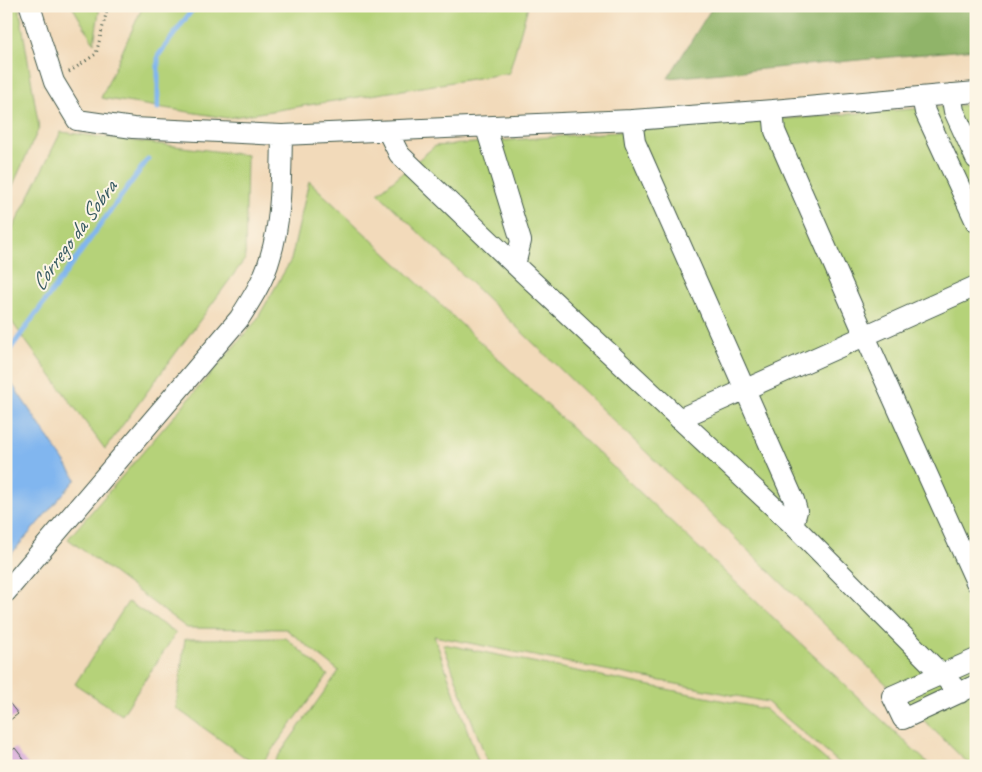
<svg xmlns="http://www.w3.org/2000/svg" width="982" height="772" font-family="Caveat,sans-serif">
  <style>
    .green { fill: #b5d279; stroke: #6a8856 }
    .forest { fill: #90b469; stroke: #58784e }
    .water { fill: #81b6ef; stroke: #507a92 }
    .lines { fill: none; stroke-linecap: round; stroke-linejoin: round }
    .stream { stroke: #81b6ef; stroke-width: 5 }
    .building { fill: #d09bd8 }
    .minor-casing { stroke: #3f5548; stroke-width: 22 }
    .path { stroke: #3f5548; stroke-width: 3; stroke-dasharray: 1 4; stroke-linecap: butt }
    .minor { stroke: #fff; stroke-width: 20 }
    .labels { text-anchor: middle; stroke-width: 4; stroke-linejoin: round; paint-order: stroke }
    .water-label { font-size: 22px; font-style: italic; fill: #385b63; stroke: #fcf5e5 }
  </style>
  <rect width="100%" height="100%" fill="#fcf5e5"/>
  <filter id="ink" filterUnits="userSpaceOnUse"><feTurbulence type="fractalNoise" baseFrequency=".02" numOctaves="2"/><feDisplacementMap in="SourceGraphic" scale="10" xChannelSelector="R" yChannelSelector="G"/><feConvolveMatrix kernelMatrix="1 2 1 2 8 2 1 2 1" color-interpolation-filters="sRGB"/></filter>
  <filter id="wash" filterUnits="userSpaceOnUse"><feTurbulence type="fractalNoise" baseFrequency=".0096" numOctaves="4" result="noise"/><feDisplacementMap in="SourceGraphic" scale="20" xChannelSelector="R" yChannelSelector="G"/><feGaussianBlur stdDeviation="1.12" result="paint"/><feColorMatrix in="noise" values="0 0 0 0 0 0 0 0 0 0 0 0 0 0 0 0 0 1.4 0 .05"/><feComposite in="paint" operator="in"/></filter>
  <g filter="url(#wash)">
    <rect width="100%" height="100%" fill="#f2daba"/>
    <path class="green" d="M6,6H19L39,128L6,200Z
      M72,6H100L94,43Z
      M143,6H528L509,73L227,118L101,98Z
      M976,104V766H971L378,193L435,146Z
      M61,132L247,155L245,259L105,449L6,314V242Z
      M309,181L931,766H843L767,702L434,636L480,766H271L339,671L286,629L187,628L68,539L256,321L291,260Z
      M128,602L176,633L122,715L75,684Z
      M286,638L328,675L260,766H257L176,708L185,639Z
      M443,644L765,709L833,766H489Z"/>
    <path class="forest" d="M713,6H976V49L668,78Z"/>
    <path class="water" d="M6,375L76,479L6,560Z"/>
    <g class="lines">
      <path class="stream" d="M158,108V56L195,6
        M6,355L148,159"/>
    </g>
    <g id="blocks">
      <path class="building" d="M6,699L18,714L6,723Z
        M15,748L29,766H6V755Z"/>
    </g>
  </g>
  <g filter="url(#ink)">
    <use href="#blocks" fill-opacity="0" stroke="#3f5548" stroke-width="1"/>
    <g class="lines">
      <g class="minor-casing">
        <path id="minor" d="M30,6L54,82L77,120L133,128L282,135L632,120L773,110L976,92
          M951,94L954,111L976,159
          M922,97L925,112L976,222
          M773,110L775,131L865,336L976,582
          M632,120L635,142L794,500L797,511L793,525
          M486,128L521,241L515,265
          M388,132L399,154L515,265L793,525L960,693
          M679,419L976,286
          M6,592L239,319C251,300 264,280 270,258C282,219 281,175 282,135
          M976,659L892,696L903,719L976,685"/>
      </g>
      <path class="path" d="M69,72L96,54L108,6"/>
      <use href="#minor" class="minor"/>
    </g>
  </g>
  <g class="labels">
    <g class="water-label">
      <text transform="translate(73 235) rotate(-54)" y="8">Córrego da Sobra</text>
    </g>
  </g>
  <rect width="982" height="772" fill="none" stroke="#fcf5e5" stroke-width="25"/>
</svg>
